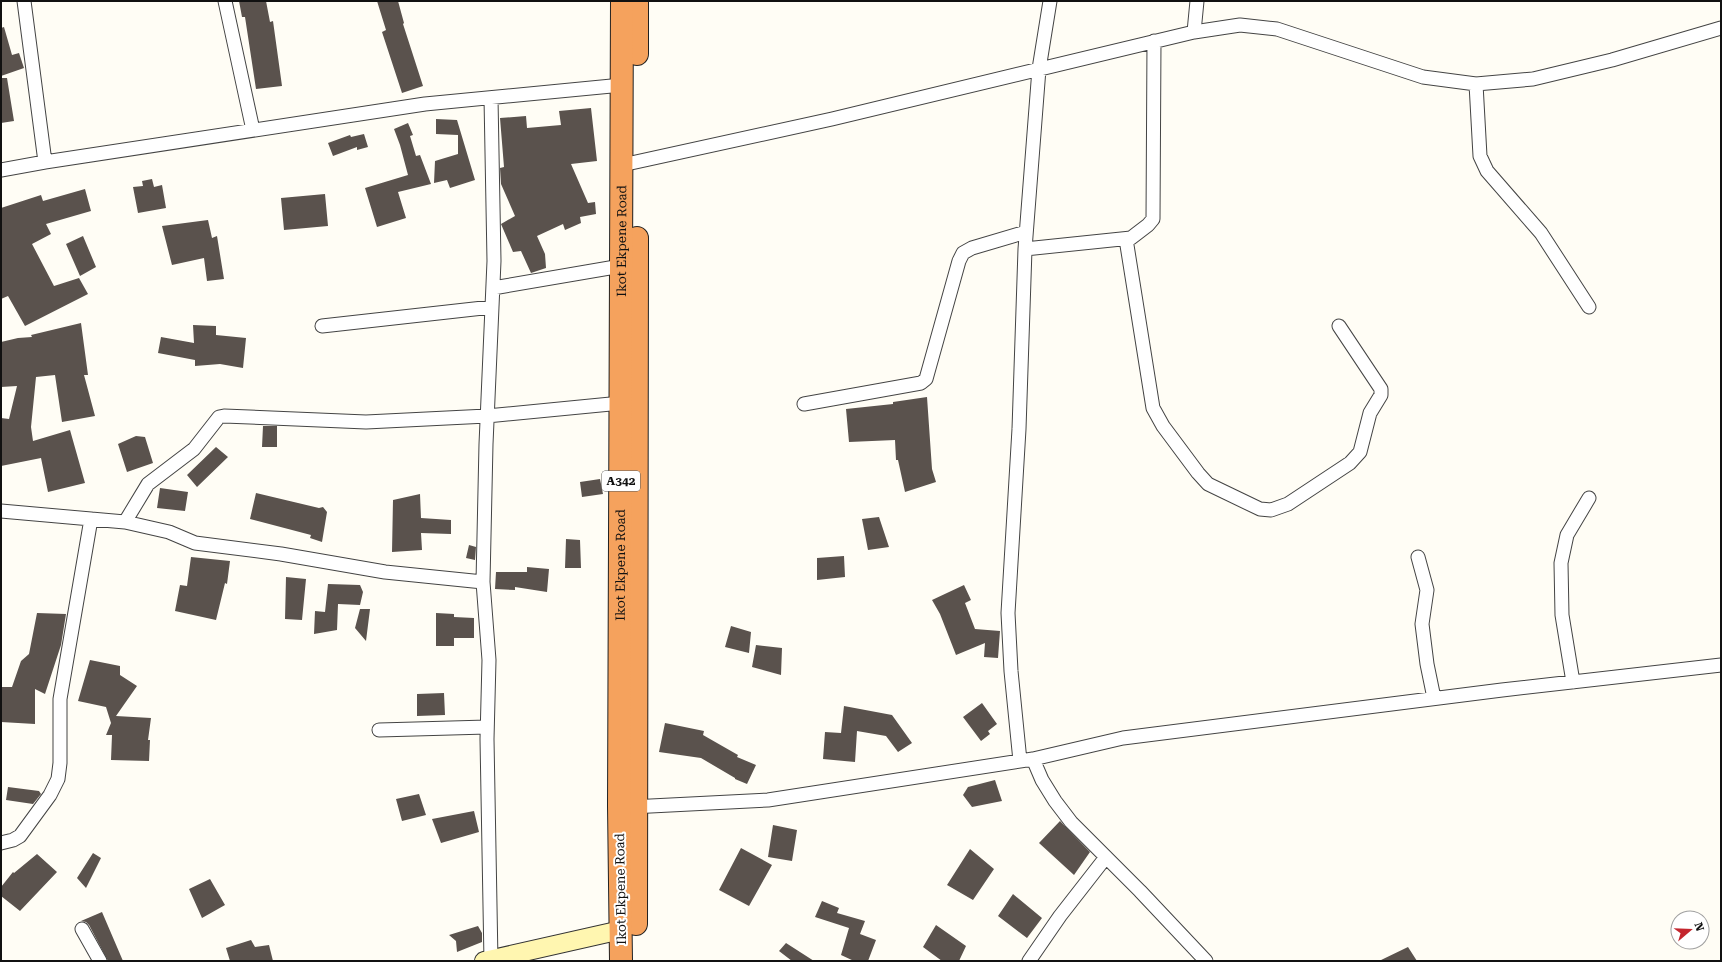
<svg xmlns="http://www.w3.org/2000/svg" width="1722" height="962" font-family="'Roboto Serif',serif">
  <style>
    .building { fill: #5a524d }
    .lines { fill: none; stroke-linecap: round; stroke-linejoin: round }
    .street-casing { stroke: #444; stroke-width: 15 }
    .secondary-casing { stroke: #333; stroke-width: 20 }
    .highway-casing { stroke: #222; stroke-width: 24 }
    .street { stroke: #fff; stroke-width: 13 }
    .secondary { stroke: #fff6b0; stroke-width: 18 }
    .highway { stroke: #f5a25d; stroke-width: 22 }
    .labels { text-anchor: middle; stroke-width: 4; stroke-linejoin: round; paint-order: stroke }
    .shield { fill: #fff; stroke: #585858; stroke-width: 1 }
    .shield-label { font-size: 12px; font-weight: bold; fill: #111 }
    .street-label { font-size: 13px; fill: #111; stroke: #fff }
  </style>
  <rect width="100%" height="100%" fill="#fffdf5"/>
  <path class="building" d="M239,1H266L270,22L273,21L282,86L256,89L245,17H242Z
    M377,1H398L404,23L403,24L423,86L402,93L382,32L386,30Z
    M4,27L12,55L19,53L24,68L1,76V28Z
    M1,78H7L14,121L1,123Z
    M591,108L597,161L571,164L588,203L595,202L596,214L580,217L581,223L565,230L563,224L537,236L545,254L546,268L531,273L521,251L513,252L501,224L515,216L501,184L500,168L504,167L500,118L526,116L527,128L561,125L559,111Z
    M436,119L457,120L475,180L450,188L447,180L434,183L435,161L458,154V135L436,134Z
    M408,123L413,135L410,136L416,156L420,155L431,184L398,192L406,218L377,227L365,188L408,175L400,145L394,129Z
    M364,134L368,147L357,150V147L333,156L328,143L350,135L351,137Z
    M152,179L154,187L162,185L166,208L138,213L133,187L143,186L142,181Z
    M85,189L91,211L46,224L51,234L32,244L54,286L79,278L88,294L25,326L8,296L1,299V208L41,195L43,201Z
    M325,194L328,226L284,230L281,198Z
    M208,220L212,238L217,236L224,279L207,281L204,258L172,265L162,226Z
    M83,236L96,267L80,276L66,244Z
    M81,323L88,375H84L95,416L62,422L55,375L36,377L31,427L33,441L70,430L85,483L48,492L41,458L1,466V418L9,419L17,386L1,387V342L18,338L32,337L31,335Z
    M193,325L216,326V335L246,338L243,368L220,364L195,366V360L158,353L161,337L194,343Z
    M927,397L932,469L936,482L905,492L898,460H896L895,440L849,442L846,409L893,404V402Z
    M263,426H277V447H262Z
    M136,436L145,437L153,463L127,472L118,444Z
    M216,447L228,457L197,487L187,475Z
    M600,479L603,494L582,497L580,482Z
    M160,488L188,492L185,511L157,508Z
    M256,493L319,508L323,507L327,512L322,542L310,538L311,535L250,519Z
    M420,494L421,518L451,520V534L421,533L422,550L392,552L393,500Z
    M879,517L889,547L868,550L862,519Z
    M566,539L580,540L581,568H565Z
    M469,545L476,547L475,560L466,558Z
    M844,556L845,577L817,580V558Z
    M191,557L230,561L227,584L225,583L216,620L175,611L180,585L187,586Z
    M527,567L549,569L547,592L515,587V590L495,589L496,572H527Z
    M286,577L306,579L302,620L285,619Z
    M328,584L360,585L363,592L360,605L338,604L337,630L314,634L315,611L325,612Z
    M964,585L971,600L965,603L975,629L1000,631L998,658L984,657L985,643L956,655L940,614L932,600Z
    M360,609H370L366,641L355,628Z
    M37,613L66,614L61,645L45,694L35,689V724L1,722V687H12L21,661L29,654Z
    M436,613L454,614V617L474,618V638H454V646H436Z
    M731,626L751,632L749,653L725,647Z
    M756,645L782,648L781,675L752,667Z
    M90,660L120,666V675L137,686L116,716L151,718L148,740H150L149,761L111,760L112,735H106L111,723L106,707L78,701Z
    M444,693L445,715L417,716V694Z
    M982,703L997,724L988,731L990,734L981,741L963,717Z
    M844,706L892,715L912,743L898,752L886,736L857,731L855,762L823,759L825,732L841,733Z
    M665,723L704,731L703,735L738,755L737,757L756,765L747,784L735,779V778L701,758L659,752Z
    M995,780L1002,801L972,807L963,795L968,787Z
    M8,787L39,791L41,794L33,804L6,800Z
    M419,794L426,815L402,821L396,799Z
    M474,811L479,832L441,843L432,819Z
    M1060,821L1090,852L1074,875L1039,843Z
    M773,825L797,830L792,861L768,857Z
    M741,848L772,865L749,906L719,890Z
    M970,849L994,869L973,900L947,885Z
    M93,853L101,858L86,888L77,878Z
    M37,854L57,872L20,911L1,896V887L13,872L14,873Z
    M210,879L225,905L202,918L189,889Z
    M1013,894L1042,918L1027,938L998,916Z
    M822,901L839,908L837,913L865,921L860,934L876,940L868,961H854L841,955L849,928L815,917Z
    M102,912L123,961H108L89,925L86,922L81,921Z
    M936,925L966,946L959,961H942L923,947Z
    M478,926L482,933V942L457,952L456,941L449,935Z
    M251,940L255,947L269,945L273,961H230L226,948Z
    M786,943L814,961H792L779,951Z
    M1408,947L1417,961H1379Z"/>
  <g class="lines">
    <g class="street-casing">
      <path id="street" d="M24,1L45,162
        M225,1L253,130
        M1194,32L1197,1
        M1476,84L1480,156L1487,171L1541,233L1589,307
        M491,98L494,261L486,444L483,582L489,660L487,739L491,961
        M622,165L832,119L1194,32L1240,25L1277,29L1423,77L1476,84L1533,79L1612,60L1721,28
        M1,170L45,162L425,104L622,85
        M1126,239L1153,408L1163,426L1198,473L1208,484L1260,509L1271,510L1288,504L1350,463L1360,452L1370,413L1381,395V389L1339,326
        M1025,249L1131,238L1148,225L1153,219L1154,41
        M493,288L627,265
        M322,326L492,307
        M804,404L921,383L926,379L959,261L963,253L972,248L1026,232
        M1,511L125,522L169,532L195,543L281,554L385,572L483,582
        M125,522L148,484L194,449L219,417L224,416L366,422L487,416L621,403
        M1418,557L1427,590L1422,624L1427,664L1434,698
        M1573,682L1562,615L1561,563L1567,535L1589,498
        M379,730L487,727
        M1033,759L1042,780L1055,801L1071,822L1140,891L1206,961
        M1020,761L1011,671L1008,613L1019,429L1025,249L1039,69L1050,1
        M631,807L768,800L1033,759L1123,738L1502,690L1721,665
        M1,843L13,840L20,836L50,795L58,779L60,763V699L91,519
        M82,929L100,961
        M1029,961L1060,916L1106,857"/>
    </g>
    <g class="secondary-casing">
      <path id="secondary" d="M484,961L621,930"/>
    </g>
    <g class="highway-casing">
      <g id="highway">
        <path d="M637,54V1"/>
        <path d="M636,924L637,238"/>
        <path id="s1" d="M621,961L619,806L622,1"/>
      </g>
    </g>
    <use href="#street" class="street"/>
    <use href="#secondary" class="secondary"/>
    <use href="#highway" class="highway"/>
  </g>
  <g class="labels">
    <rect class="shield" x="602" y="471" width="38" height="20" rx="3"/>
    <g class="shield-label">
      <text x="621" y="485">A342</text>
    </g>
    <g class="street-label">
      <text dy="5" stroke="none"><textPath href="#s1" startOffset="720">Ikot Ekpene Road</textPath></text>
      <text dy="5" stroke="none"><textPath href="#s1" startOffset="396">Ikot Ekpene Road</textPath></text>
      <text transform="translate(620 889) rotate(-91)" y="5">Ikot Ekpene Road</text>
    </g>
  </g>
  <rect width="1722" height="962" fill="none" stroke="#111111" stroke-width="4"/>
  <g transform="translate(1690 930) rotate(71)"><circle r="19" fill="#ffffff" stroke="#a0a0a0"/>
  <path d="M0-3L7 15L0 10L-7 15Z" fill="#c4262e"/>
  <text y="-6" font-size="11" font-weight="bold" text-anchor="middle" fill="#111111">N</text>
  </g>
</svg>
